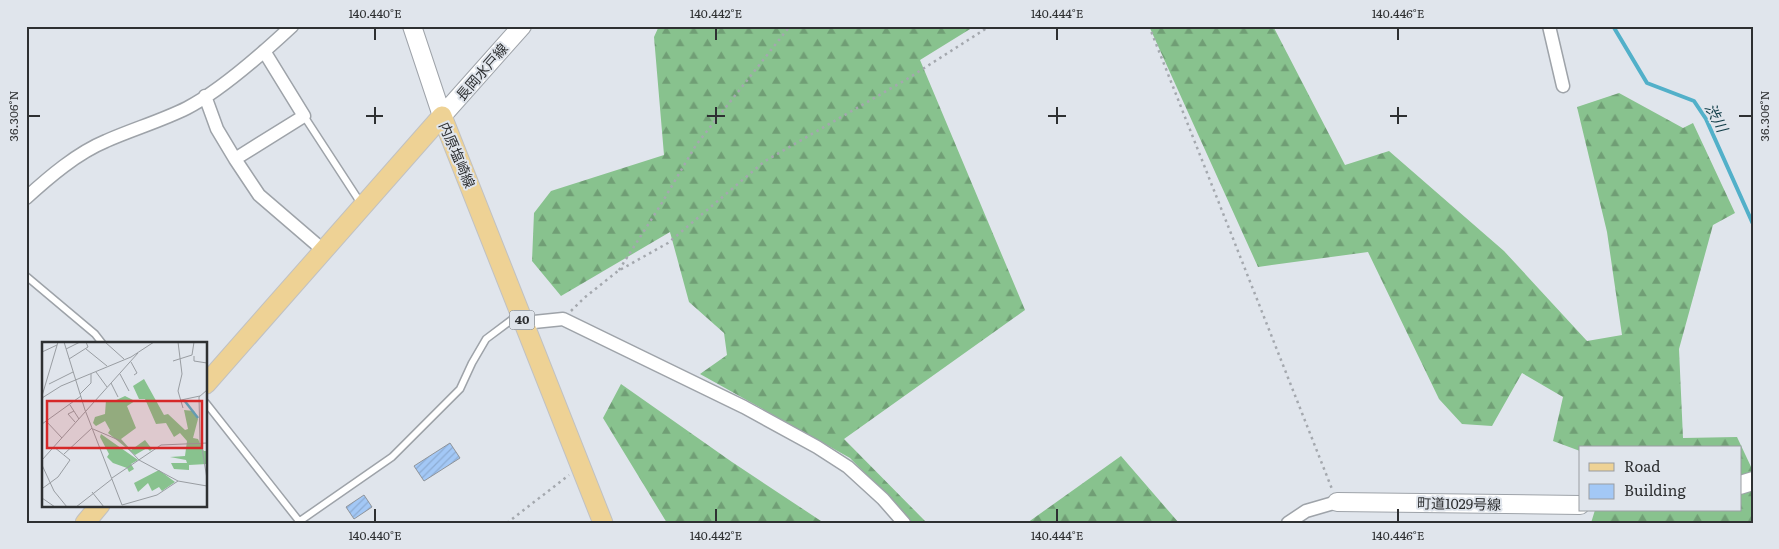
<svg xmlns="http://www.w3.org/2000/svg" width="1779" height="549" font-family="Literata,'Noto Sans JP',serif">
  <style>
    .forest { fill: url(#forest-firs) }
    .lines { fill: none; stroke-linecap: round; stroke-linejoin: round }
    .stream { stroke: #52b0c9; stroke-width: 4 }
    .building { fill: url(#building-hatch); stroke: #8f949a }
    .lane-casing { stroke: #9ea3a9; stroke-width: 9 }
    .street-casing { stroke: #9ea3a9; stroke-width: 15 }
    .secondary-casing { stroke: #9ea3a9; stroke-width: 20 }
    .primary-casing { stroke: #c0c1c2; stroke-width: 21 }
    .path { stroke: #a4a8ae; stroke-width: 2.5; stroke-dasharray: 2.5 4; stroke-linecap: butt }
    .lane { stroke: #fff; stroke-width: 6 }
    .street { stroke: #fff; stroke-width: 12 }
    .secondary { stroke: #fff; stroke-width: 18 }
    .primary { stroke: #eed295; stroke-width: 19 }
    .ticks { fill: none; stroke: #2e3032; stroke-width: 2 }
    .labels { text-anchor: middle; stroke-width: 4; stroke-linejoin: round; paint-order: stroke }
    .shield { fill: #e0e5ec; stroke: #63666a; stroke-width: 1 }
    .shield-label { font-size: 12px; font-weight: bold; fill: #2e3032 }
    .street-label { font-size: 14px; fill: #2e3032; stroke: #e0e5ec }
    .water-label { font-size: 15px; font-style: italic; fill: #103c47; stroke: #e0e5ec }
    .inset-river { fill: none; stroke: #52b0c9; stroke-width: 2.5 }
    .inset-road { fill: none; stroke: #999da2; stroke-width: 1 }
    .view { fill: #d62828; fill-opacity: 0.15; stroke: #d62828; stroke-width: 2.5 }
    .inset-edge { fill: none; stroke: #2e3032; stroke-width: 2.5 }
    .neatline { fill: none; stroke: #2e3032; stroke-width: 2 }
    .ticks-label { font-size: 12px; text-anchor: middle; fill: #2e3032 }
  </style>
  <defs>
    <pattern id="forest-firs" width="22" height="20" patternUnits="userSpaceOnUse" patternTransform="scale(1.25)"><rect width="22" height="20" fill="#88c28e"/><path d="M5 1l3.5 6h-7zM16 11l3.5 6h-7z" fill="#709e75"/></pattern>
    <pattern id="building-hatch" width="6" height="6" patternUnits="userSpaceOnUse" patternTransform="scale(1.25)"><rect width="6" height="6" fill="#a3c8f6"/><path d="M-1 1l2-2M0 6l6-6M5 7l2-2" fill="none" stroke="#8dacd3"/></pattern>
  </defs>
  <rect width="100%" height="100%" fill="#e0e5ec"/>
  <path class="forest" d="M659,26H975L920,60L1025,310L844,439L927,523H913L850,458L700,374L727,355L724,333L689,302L670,232L561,296L532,261L534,213L551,191L664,155L654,37Z
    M1149,26H1273L1345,165L1389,151L1504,251L1587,341L1622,335L1607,232L1577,107L1619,93L1683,128L1693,123L1735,213L1713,225L1679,349L1683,438L1737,437L1753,471V523H1591L1595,510H1740V448H1580V451L1553,441L1563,397L1522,373L1492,426L1462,424L1439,399L1368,252L1258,267Z
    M621,384L732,462L824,523H667L603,418Z
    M1121,456L1179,523H1027Z"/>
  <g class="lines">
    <path class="stream" d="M1613,26L1647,83L1694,101L1706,119L1753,224"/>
  </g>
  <path class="building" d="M450,443L460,458L424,481L414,466Z
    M364,495L372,507L354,519L346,507Z"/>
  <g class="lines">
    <g class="lane-casing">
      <path id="lane" d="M304,116L362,205
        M26,276L95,334L102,343
        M206,403L299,521
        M297,523L392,457L460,389L472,363L486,339L518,315"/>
    </g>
    <g class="street-casing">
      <path id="street" d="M1549,26L1563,86
        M264,51L304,116L235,159L259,195L323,250
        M205,96L217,129L235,159
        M26,198C49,177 77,153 106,141C133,129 161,121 187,108C222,90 263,53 292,26
        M524,323L563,319L744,407L817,447L848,467L883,499L904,523
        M1288,523L1306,511L1337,502"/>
    </g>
    <g class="secondary-casing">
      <path id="secondary" d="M412,26L442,116L522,26
        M1740,485L1753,481
        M1337,502L1580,505"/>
    </g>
    <g class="primary-casing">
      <path id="primary" d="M206,384L442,116L603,523
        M85,523L100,505"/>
    </g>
    <path class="path" d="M1149,26L1332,489
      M619,270L660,206L696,145L790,26
      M571,311L584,298L618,271L668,243L765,161L907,79L990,26
      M507,523L569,475"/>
    <use href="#lane" class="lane"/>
    <use href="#street" class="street"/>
    <use href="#secondary" class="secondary"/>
    <use href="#primary" class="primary"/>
  </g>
  <path class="ticks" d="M375,28V40M716,28V40M1057,28V40M1398,28V40M375,107V124M716,107V124M1057,107V124M1398,107V124M28,116H40M366,116H383M707,116H725M1048,116H1066M1390,116H1407M1739,116H1752M375,509V522M716,509V522M1057,509V522M1398,509V522"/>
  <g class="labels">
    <rect class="shield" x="509.5" y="310.5" width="25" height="19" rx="4"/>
    <g class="shield-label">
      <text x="522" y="324">40</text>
    </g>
    <g class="street-label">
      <text transform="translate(482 72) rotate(-49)" y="5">長岡水戸線</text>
      <text transform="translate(457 155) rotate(67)" y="5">内原塩崎線</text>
      <text transform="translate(1459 504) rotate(1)" y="5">町道1029号線</text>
    </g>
    <g class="water-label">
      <text transform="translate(1716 118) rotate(62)" y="5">渋川</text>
    </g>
  </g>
  <g transform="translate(42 342)">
    <rect width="165" height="165" fill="#e0e5ec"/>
    <path d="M102,37L122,73L126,72L143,88L146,87L142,68L152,69L156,77L151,96L156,97L162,109H165V122L147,123V128L132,127L129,121H145L144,118L128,115L143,114L145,99L138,91L132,95L124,81L114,82L103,57H97L91,44ZM83,54L93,59L85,64L94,86L79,97L89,108L103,98L110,107L108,109L105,106L93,113L66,91L68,88L63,79L54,84L51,81L53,75L63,72L64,58L70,60ZM59,92L96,118L89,122L92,127L87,130L85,126L71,121L65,115L67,112L58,95ZM117,128L133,140L120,149L117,145L110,149L106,141L96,150L92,141Z" fill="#88c28e"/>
    <path class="inset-river" d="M142,58L156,76"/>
    <path class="inset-road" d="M22,0L43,68L80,163L115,153L136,139L165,144M63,0L82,17M136,0L140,32L136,49L141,66M24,7L38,0M44,7L65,24M0,10L15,3M152,14V19L165,21M27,17L46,5L44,0M131,19L150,13L152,0M89,20L95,31L92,33M54,30L65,45M78,32L87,49M69,41L76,55M7,42L31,30M38,52L49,41V32M0,54L16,0M0,56L19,44L89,15L112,0M139,58L158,54M28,63L37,77M32,69L26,72L33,80M4,79L20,96M0,82L39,54M51,87L79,99L97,118M158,100L157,55L165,48M159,100L165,137M22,112L50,86M0,118L96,11M97,118L136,139M0,123L12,149L25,165M70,136L119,103L165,101M1,146L16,135L28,118L12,105M50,150L62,165M0,156L13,165M34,165L70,137"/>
    <path class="view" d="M5,59H160V106H5Z"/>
    <rect width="165" height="165" class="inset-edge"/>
  </g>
  <rect width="1779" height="549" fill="none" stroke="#e0e5ec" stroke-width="55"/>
  <rect x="1579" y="446" width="162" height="65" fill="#e0e5ec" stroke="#999da2"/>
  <rect x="1589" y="463" width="25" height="8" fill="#eed295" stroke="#999da2"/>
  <text x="1624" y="472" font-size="15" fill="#2e3032">Road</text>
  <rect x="1589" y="484" width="25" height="15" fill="#a3c8f6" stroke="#999da2"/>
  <text x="1624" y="496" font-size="15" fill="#2e3032">Building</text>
  <rect x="28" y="28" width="1724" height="494" class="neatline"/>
  <g class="ticks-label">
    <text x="375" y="18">140.440°E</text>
    <text x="716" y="18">140.442°E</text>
    <text x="1057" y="18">140.444°E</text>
    <text x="1398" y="18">140.446°E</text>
    <text transform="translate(14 116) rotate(-90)" y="4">36.306°N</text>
    <text transform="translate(1765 116) rotate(-90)" y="4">36.306°N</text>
    <text x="375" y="540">140.440°E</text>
    <text x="716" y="540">140.442°E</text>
    <text x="1057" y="540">140.444°E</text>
    <text x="1398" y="540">140.446°E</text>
  </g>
</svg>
